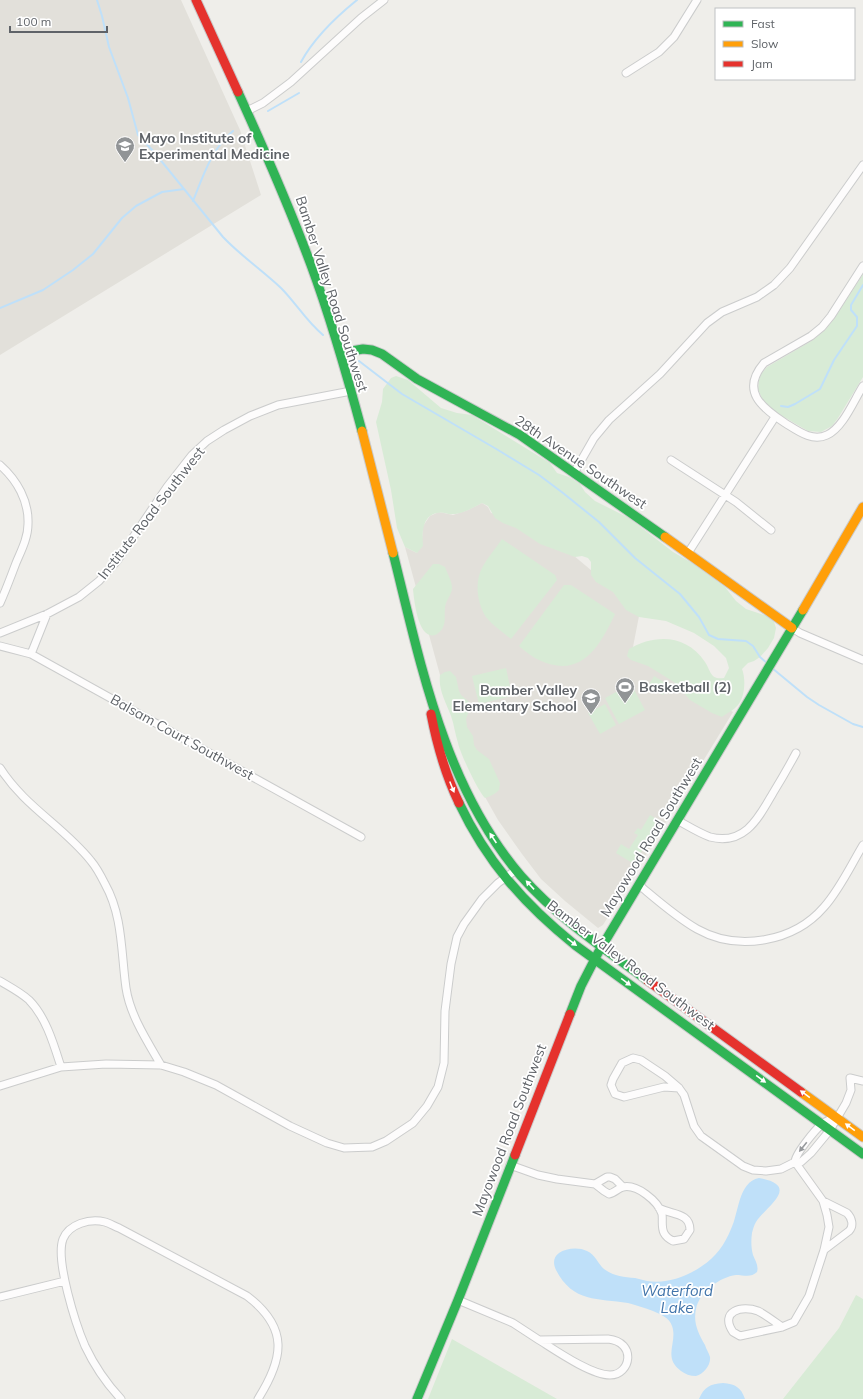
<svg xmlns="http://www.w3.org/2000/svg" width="863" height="1399" font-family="Mulish,sans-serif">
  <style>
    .education { fill: #e2e0da }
    .green { fill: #d8ebd6 }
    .water { fill: #bfe0f9 }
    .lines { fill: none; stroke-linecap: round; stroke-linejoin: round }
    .stream { stroke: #bfe0f9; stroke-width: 2 }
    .street-casing { stroke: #cbcccc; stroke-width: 9 }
    .fast-casing { stroke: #cacacb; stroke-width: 11 }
    .slow-casing { stroke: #cacacb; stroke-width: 11 }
    .jam-casing { stroke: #cacacb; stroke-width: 11 }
    .street { stroke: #fdfcfc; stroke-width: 7 }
    .fast { stroke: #30b455; stroke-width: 9 }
    .slow { stroke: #ff9f0a; stroke-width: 9 }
    .jam { stroke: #e5322d; stroke-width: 9 }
    .oneway { fill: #fff }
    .oneway2 { fill: #96999c }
    .labels { text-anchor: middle; stroke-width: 3.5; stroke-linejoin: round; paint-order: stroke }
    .poi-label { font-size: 14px; font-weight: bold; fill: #5f6368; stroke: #fff; text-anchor: start }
    .street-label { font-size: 14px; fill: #5f6368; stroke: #fff }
    .water-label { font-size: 15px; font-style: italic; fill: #4174aa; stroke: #fff }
  </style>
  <rect width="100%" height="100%" fill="#efeeea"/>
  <path class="education" d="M0,0H181L240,130L261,195L0,355Z
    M482,503L488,507L491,513L531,520L640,611L632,652L733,712L603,925L598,928L565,901L541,879L522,854L498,820L480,788L440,675L405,547L417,553L422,539L423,526L430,516L439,512L453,515L468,510Z"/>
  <path class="green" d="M863,274V377L838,418L832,426L821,432L808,431L777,413L764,403L758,389L759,380L761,374L767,367L813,340L825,330L834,319Z
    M396,376L408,380L441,408L457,413L472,415L550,463L557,473L569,477L580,484L585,492L595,501L629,518L673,552L692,563L725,587L736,601L746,609L767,616L774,622L776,628L774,638L768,648L760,657L754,661L748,663L742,669C746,679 745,697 738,705C734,710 727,713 722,717L712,713L690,700L674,682L648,666L631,660L627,656L629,649C655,634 686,634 705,662C711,671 710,680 724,678L729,668L726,658L714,646L694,633L666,621L639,617L626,610L613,592L596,582L591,575V562L588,558L582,556L575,557L540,544L516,528L503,523L495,518L488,506L482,503C473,508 462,514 453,514C448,515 442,511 437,513C422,516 422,533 423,546L417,553L405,547L397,528L391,490L376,422L382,402L383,389L391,378Z
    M502,539L555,575L557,580L511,639C503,632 493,626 486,617C477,603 474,581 483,566C488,557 496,548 502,539Z
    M433,564H439L445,567C447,573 452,581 452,588C452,595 445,601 445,608C444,615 446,621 443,627C442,630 438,634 435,635C418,640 414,600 413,589Z
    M564,585H571L615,614C600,646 581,680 539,660C532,657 525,651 519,646Z
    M506,668L512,696L479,704L472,676Z
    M450,671L456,677L459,691L461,695L469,702L470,708L466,719L467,727L473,736L474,745L477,750L489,759L500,783L499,790C495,794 491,796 485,798C478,791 460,753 458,743C455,734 454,724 451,716C446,702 438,690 440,675L445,672Z
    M654,676L669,685L663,695L648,686Z
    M631,684L645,710L619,724L605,698Z
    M605,704L616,725L600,734L588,713Z
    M650,815L660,821L634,864L616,853L621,844L629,849L638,835L634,833L638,828L641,830Z
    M856,1295L863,1299V1399H783L839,1328Z
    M452,1339L557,1399H428Z"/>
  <path class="water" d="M759,1178C802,1186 766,1206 756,1222C754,1225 753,1229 752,1233C751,1240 751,1248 753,1255C755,1260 759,1266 757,1272C751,1278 744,1275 736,1275C720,1277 699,1292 696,1309C693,1322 698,1333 705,1345C706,1349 709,1353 710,1357C711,1365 704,1374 696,1376C690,1376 685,1374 681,1371C662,1357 678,1342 672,1326C670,1318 660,1314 653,1311C645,1308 636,1305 628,1303C598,1298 573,1303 556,1270C553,1264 553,1257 559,1253C566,1248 579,1247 587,1251C595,1254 598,1264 604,1269C613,1276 624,1277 635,1278C639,1279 643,1280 647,1281C667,1284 686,1277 702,1266C716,1257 725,1244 731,1229C739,1213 738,1182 759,1178Z
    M723,1383C735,1384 741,1387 745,1399H699C704,1387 710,1384 723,1383Z"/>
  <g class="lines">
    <path class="stream" d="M97,0L102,16L109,47L128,98L138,135L154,152L223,237C241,256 262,270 281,288C296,303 306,321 323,335
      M301,62C314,38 336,17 357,0
      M268,111L299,93
      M193,201C203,176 212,148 233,131
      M0,308L43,290L73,270L93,254L122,218L136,206L162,192L184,189
      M359,361L402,394L498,450L539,475L563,493L599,522L635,558L680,594L699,617L709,635L718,639L746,641L753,646L760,657L768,664
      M781,406L788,407L795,404L820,389L834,360L857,326V317L851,310V305L863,285
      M772,668L807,697L819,705L853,724L863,727"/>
    <g class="street-casing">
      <path id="street" d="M626,73L659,52L674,37L697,0
        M247,111L263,103L291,82L361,18L384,0
        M863,266L831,316L822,327L811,336L764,363C740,391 762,408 785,423C798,431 812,442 827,435C843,428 854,400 863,386
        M671,460L736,502L771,530
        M0,465C17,480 29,501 28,524C28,538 21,551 16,563C11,576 6,590 0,603
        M574,473L594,438L609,420L660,374L707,323L722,312L757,297L774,285L790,268L863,165
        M688,553L775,417
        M792,628L800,633L863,660
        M0,633L47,614L79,597L99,581L117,561L167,487L192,455L207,441L224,430L250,416L278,405L351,391
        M0,646L31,654L361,837
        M31,654L47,614
        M0,768C25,807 63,826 91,861C97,868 101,876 105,884C123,916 121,953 126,988C130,1015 147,1041 161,1065
        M677,820C688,826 699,833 710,837C745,846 759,817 773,793C781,780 789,766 796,753
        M639,885C657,900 676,917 697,929C738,952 794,942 824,907C840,889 851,865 863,845
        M0,981C10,987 20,992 29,1000C46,1017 54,1045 61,1067
        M0,1086L61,1067L106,1064L161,1065L184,1072L216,1085L290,1126L327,1143L344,1148L372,1147L386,1141L413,1123L427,1106L438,1087L444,1063L445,1011L451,964L457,937L464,924L482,899L498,883L516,870
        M679,1088L664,1087L624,1097L615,1094L611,1085L613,1079L622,1063L633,1058L641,1060L665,1076L679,1088L684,1095L694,1126L701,1136L743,1166L753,1170L766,1171L781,1169L795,1162H801L811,1153L830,1130L846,1103L851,1090L850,1078L863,1081
        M795,1162C795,1154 815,1130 822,1124C826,1121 831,1119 836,1117
        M510,1165L538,1175L557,1179L595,1184L607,1177H610L615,1179L623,1187
        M595,1184L604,1191L609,1194C615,1193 618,1188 623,1187C637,1184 658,1201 662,1214C663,1220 661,1227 664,1233C666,1237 669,1239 673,1241L684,1239L690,1230C690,1212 671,1215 659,1208
        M823,1201L847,1213C852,1218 854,1226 849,1231L824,1250
        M0,1297L65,1281
        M458,1300L513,1323L539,1340
        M782,1327C775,1322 766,1315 758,1311C742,1305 719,1311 733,1332L740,1336L782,1327L794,1322L809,1296L824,1250L829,1227L827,1215L823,1201L795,1162
        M608,1339C637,1342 631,1375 610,1375C591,1375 555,1350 539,1340Z
        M121,1399C106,1383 94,1365 85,1346C76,1325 55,1260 63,1239C69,1224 90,1218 105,1222C109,1223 114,1226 119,1228L247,1296C289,1328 284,1358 258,1399"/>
    </g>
    <g class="fast-casing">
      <path id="fast" d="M238,92C264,149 289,206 311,265C331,319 347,375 362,431
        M340,353L363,349L372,350L382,354L417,379L520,435L665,537
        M393,553C421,665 444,786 521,876C557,917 603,948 647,980
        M459,803C487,862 524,904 575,945L863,1154
        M570,1014L581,986L598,953L803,610
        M417,1399L458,1300L515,1155"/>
    </g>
    <g class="slow-casing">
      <path id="slow" d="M362,431L393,553
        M665,537L792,628
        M803,610L863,507
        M801,1092L863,1137"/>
    </g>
    <g class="jam-casing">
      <path id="jam" d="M196,0L238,92
        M431,714C437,745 445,774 459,803
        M647,980L801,1092
        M515,1155L570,1014"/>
    </g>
    <use href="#street" class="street"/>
    <use href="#fast" class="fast"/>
    <use href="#slow" class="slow"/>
    <use href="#jam" class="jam"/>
  </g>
  <defs><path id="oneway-solid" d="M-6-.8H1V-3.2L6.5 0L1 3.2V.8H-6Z"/></defs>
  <g class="oneway">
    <use href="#oneway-solid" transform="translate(452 787) rotate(68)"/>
    <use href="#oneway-solid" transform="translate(493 838) rotate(-124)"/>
    <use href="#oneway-solid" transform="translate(530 885) rotate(-133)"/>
    <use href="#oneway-solid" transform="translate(572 942) rotate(38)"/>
    <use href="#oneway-solid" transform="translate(626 982) rotate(36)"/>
    <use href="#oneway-solid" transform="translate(761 1079) rotate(36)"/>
    <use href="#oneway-solid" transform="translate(805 1094) rotate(-144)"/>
    <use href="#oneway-solid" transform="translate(850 1127) rotate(-144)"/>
  </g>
  <use class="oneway2" href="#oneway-solid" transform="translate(803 1147) rotate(129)"/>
  <defs>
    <g id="university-pin" transform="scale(1)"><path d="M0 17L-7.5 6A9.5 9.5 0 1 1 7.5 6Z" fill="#919496" stroke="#fff"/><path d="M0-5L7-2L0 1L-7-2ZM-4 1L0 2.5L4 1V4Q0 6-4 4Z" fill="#fff"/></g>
    <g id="stadium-pin" transform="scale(1)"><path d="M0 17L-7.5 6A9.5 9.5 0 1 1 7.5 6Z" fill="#919496" stroke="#fff"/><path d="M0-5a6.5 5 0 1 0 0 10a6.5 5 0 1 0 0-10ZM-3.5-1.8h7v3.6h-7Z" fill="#fff"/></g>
    <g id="school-pin" transform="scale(1)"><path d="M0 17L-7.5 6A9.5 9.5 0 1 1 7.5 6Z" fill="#919496" stroke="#fff"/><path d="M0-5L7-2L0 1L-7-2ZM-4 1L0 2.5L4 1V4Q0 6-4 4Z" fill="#fff"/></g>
  </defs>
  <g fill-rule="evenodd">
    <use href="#university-pin" x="125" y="146"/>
    <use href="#stadium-pin" x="625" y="687"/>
    <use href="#school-pin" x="591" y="698"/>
  </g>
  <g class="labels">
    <g class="poi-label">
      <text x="139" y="143">Mayo Institute of<tspan x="139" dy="16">Experimental Medicine</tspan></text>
      <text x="639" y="692">Basketball (2)</text>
      <text x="577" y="695" text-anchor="end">Bamber Valley<tspan x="577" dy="16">Elementary School</tspan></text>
    </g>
    <g class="street-label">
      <text transform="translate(332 294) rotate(72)" y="5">Bamber Valley Road Southwest</text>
      <text transform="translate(581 462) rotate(34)" y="5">28th Avenue Southwest</text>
      <text transform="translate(151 513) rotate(-52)" y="5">Institute Road Southwest</text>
      <text transform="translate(182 737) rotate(29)" y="5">Balsam Court Southwest</text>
      <text transform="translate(651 837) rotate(-59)" y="5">Mayowood Road Southwest</text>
      <text transform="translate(631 965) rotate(37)" y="5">Bamber Valley Road Southwest</text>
      <text transform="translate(509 1130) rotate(-69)" y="5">Mayowood Road Southwest</text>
    </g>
    <g class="water-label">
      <text x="677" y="1296">Waterford<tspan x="677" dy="17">Lake</tspan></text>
    </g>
  </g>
  <rect x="715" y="8" width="140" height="72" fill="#ffffff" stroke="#bfc1c3"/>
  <rect x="723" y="21" width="20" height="6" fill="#30b455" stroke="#bfc1c3"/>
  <text x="751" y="28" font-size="12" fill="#5f6368">Fast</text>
  <rect x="723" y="41" width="20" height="6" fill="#ff9f0a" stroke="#bfc1c3"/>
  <text x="751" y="48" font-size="12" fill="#5f6368">Slow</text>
  <rect x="723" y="61" width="20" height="6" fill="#e5322d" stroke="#bfc1c3"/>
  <text x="751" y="68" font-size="12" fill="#5f6368">Jam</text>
  <path d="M10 26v6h97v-6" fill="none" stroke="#5f6368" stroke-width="2"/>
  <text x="16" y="26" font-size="12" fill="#5f6368" stroke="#ffffff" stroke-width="3" paint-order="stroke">100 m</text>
</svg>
